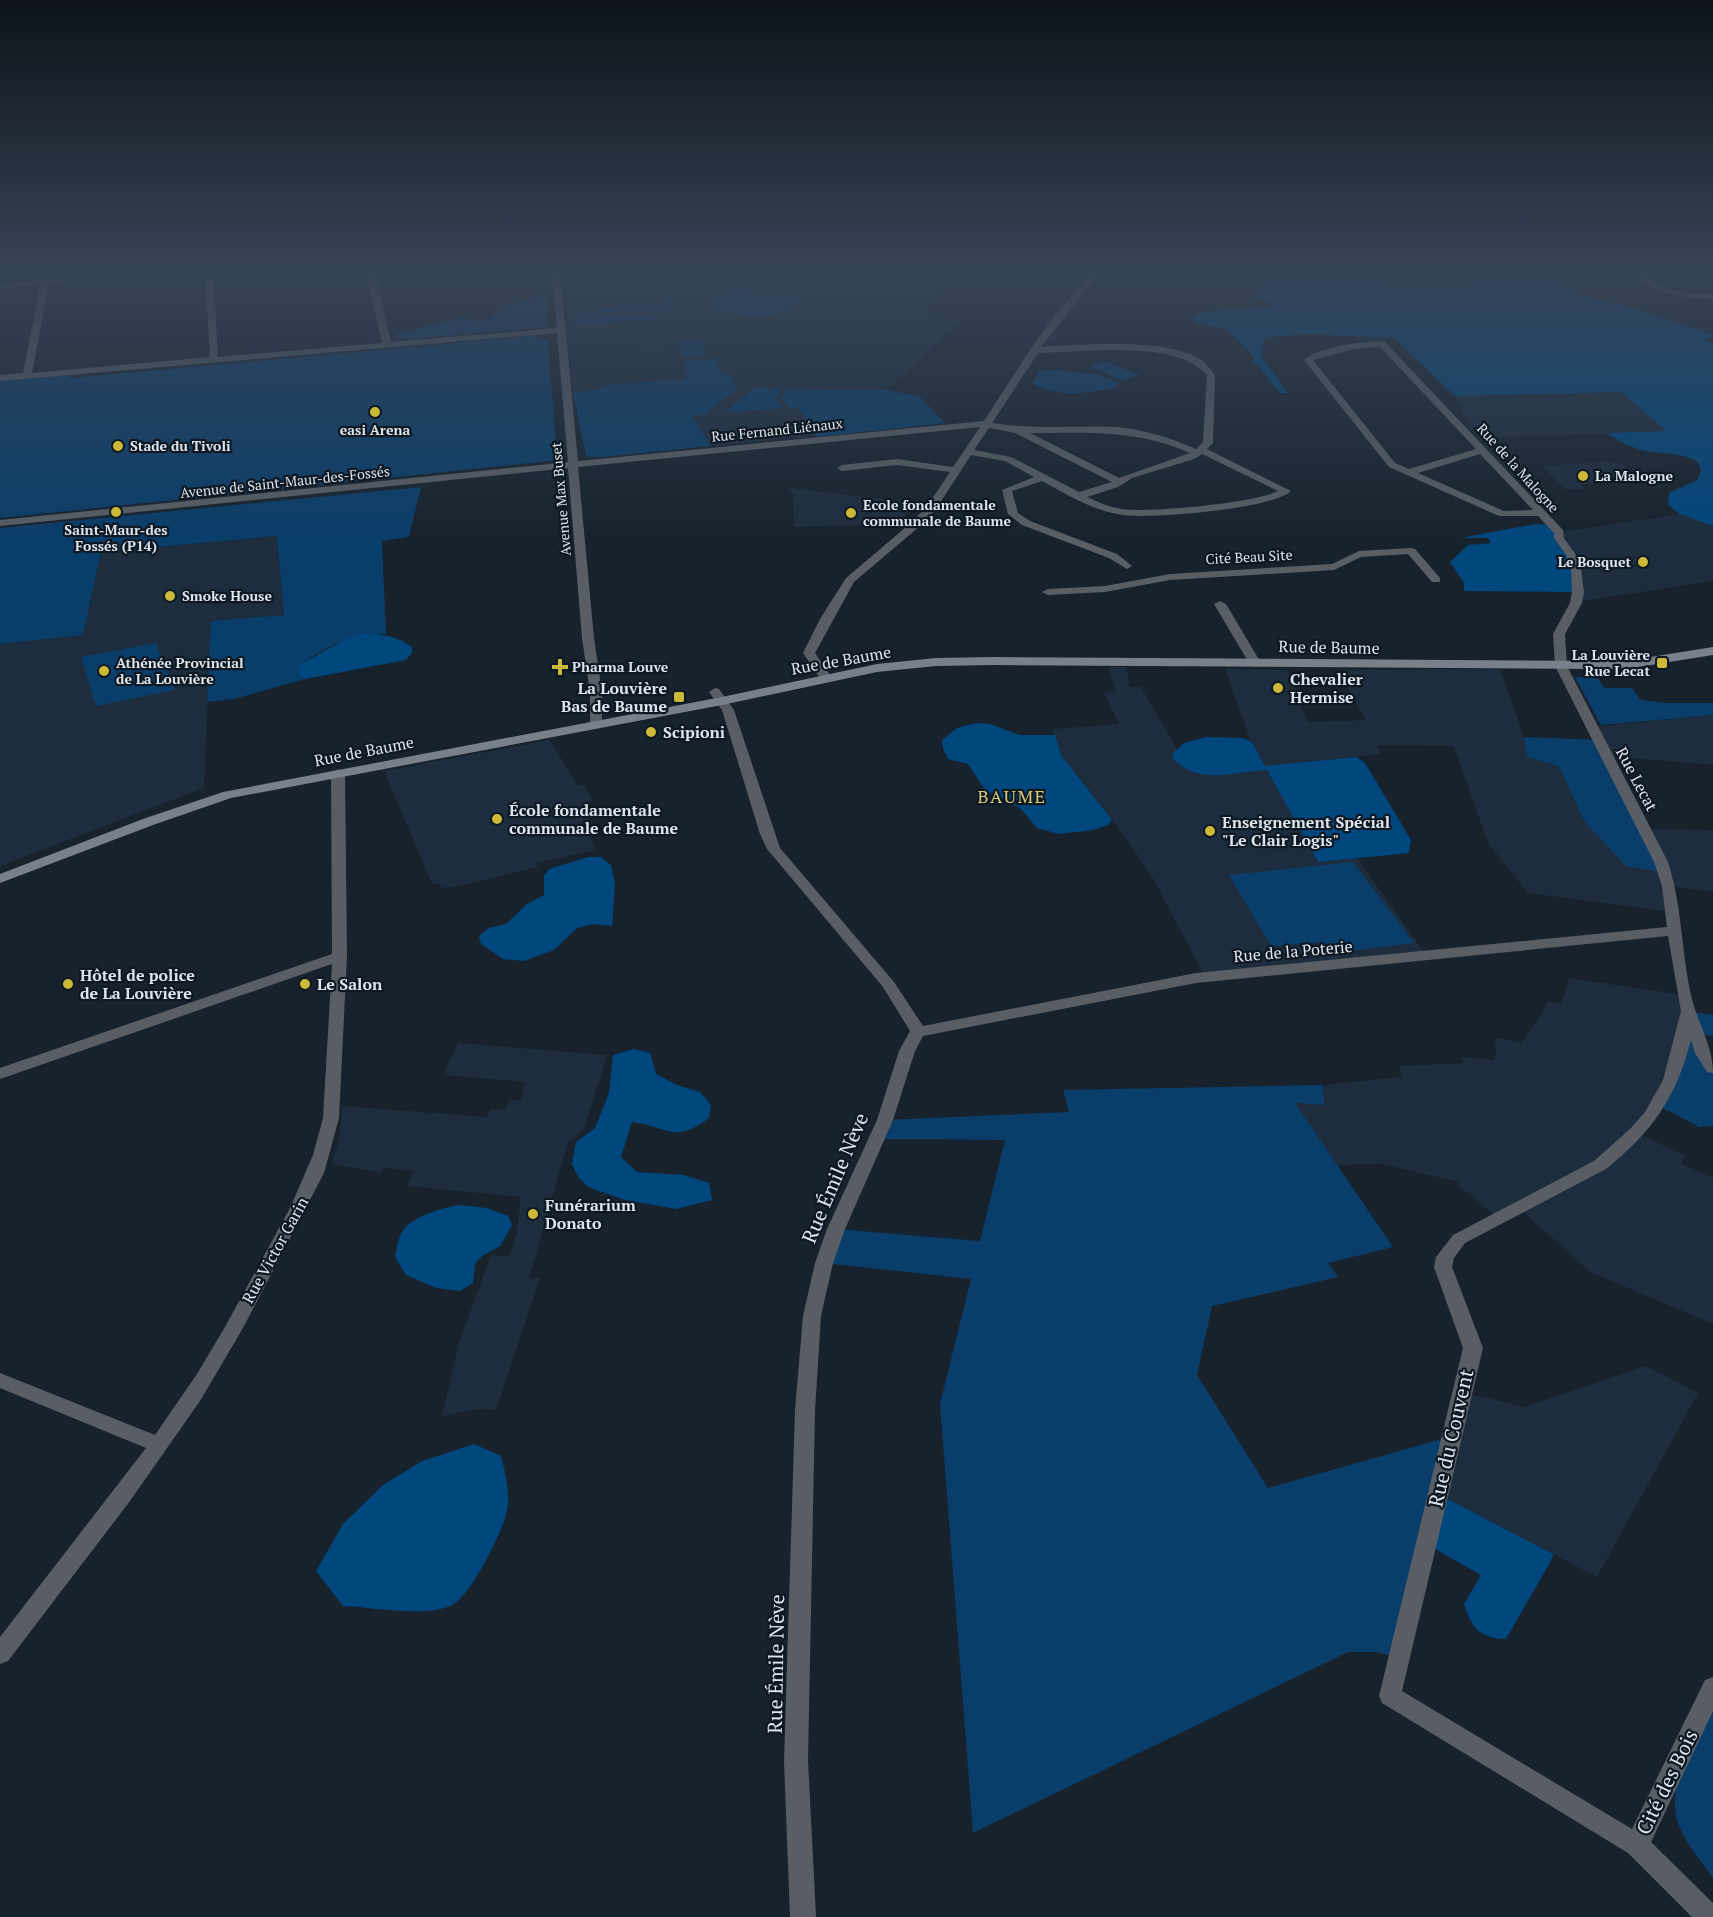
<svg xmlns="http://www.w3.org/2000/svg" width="1713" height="1917" font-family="'PT Serif',serif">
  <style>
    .built { fill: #1d2d3d }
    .green { fill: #0a3e6a }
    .forest { fill: #00477e }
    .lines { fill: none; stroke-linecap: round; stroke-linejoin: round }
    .minor { fill: #595e64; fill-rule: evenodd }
    .tertiary { fill: #595e64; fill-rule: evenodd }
    .secondary { fill: #78818b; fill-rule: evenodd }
    .poi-dot { fill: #cdb938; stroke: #0e1823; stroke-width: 2 }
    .labels { text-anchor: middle; stroke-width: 4.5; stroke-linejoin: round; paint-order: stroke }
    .far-poi-label { font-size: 14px; font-weight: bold; fill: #dde4ec; stroke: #0e1823; text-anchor: start }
    .far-street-label { font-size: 14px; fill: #dde4ec; stroke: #0e1823 }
    .street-label { font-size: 16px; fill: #dde4ec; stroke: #0e1823 }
    .poi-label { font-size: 16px; font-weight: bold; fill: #dde4ec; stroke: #0e1823; text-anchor: start }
    .neighbourhood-label { font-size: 18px; letter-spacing: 1.5px; fill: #d7ca7c; stroke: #0e1823 }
    .near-street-label { font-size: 20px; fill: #dde4ec; stroke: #0e1823 }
  </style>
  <rect width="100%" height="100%" fill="#17222d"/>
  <path class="built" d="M561,270H965L923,314L962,319L886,390L812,391L798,407L815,435L594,458L586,456L573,392L567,343V308Z
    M1623,392L1667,431L1482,438L1465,417L1455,396Z
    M1607,461L1610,463H1621L1632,473H1613L1617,478L1597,479L1601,483L1581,484L1585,489H1565L1542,466Z
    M789,488L916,503L899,524L794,527L793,494Z
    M1680,514L1713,526V581L1577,602L1559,532Z
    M277,536L284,615L211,621L204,788L0,866V644L83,635L101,552Z
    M1109,667H1126L1130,687H1141L1177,749L1251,741L1225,669L1288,670L1307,722L1366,720L1349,690L1341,670L1500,669L1524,737L1527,756L1559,766L1584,821L1645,829L1713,830V892L1669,886L1673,912L1528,893L1488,843L1454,746L1378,745L1380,754L1265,767L1318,862L1357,858L1426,955L1205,977L1154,880L1128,841L1061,755L1052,729L1119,724L1104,693L1116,692Z
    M1713,715V765L1606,756L1591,727Z
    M550,740L578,786L584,785L593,801L580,805L598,835L589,837L596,850L536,863L538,867L455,887L441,888L439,883L432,884L384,771Z
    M1569,978L1684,995L1681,1053L1636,1132L1685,1156L1681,1163L1713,1178V1324L1590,1272L1519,1208L1499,1219L1459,1186V1182L1382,1164L1337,1165L1294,1103L1325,1104L1322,1085L1402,1077L1399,1066L1464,1063L1461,1057L1494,1060L1496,1052L1495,1037L1521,1043L1544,1011L1547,1001L1561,1004Z
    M458,1043L607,1055L584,1129L568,1142L529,1278H540L496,1410L479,1409L442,1416L459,1343L491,1255L510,1256L517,1231L521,1197L407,1186L413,1171L384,1168L381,1173L332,1164L340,1134L342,1106L487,1117L491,1109L505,1110L509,1099L521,1101L525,1082L443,1075Z
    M1646,1366L1698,1393L1597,1577L1438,1494L1462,1392L1524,1407Z"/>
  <path class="green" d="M1508,270L1567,272L1580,294Z
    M670,280L677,301L669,309L574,314L570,311L645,306L666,301L662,298L668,293L664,287L641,282Z
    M746,288L755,289L752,292L773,295L794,290L803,299C790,323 730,317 710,308L712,295L726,290Z
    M547,291L546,326L543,327L406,339L397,337L396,334L463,317L478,322L489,319L502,307L542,295Z
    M664,315L650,321L574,324V318Z
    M535,336L548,340L557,458L549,461L0,518V381L70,375V378Z
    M703,341L706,356L683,357L680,344L583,348Z
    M725,358L716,362L720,368L718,369L722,372L719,374L732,375L737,388L735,391L703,415L692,416L710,446L602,457L586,456L573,392L598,390L611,384L686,380L685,377L696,376L687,375L683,361Z
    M1105,361L1140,375L1121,380L1089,367Z
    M1041,369L1096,374L1119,382L1117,387C1089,393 1058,399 1032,383Z
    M756,388L781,389L776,398L782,408L725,413L751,390Z
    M786,389L886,390L919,396L945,423L816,437L798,407L788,408L781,398Z
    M421,487L409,537L382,541L386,634C347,634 331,645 299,665L297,675L305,679L234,699L207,702L211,621L284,615L277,536L101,552L83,635L0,644V528Z
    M156,643L175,690L96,706L81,657Z
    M1575,677H1597L1604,688H1632L1641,700L1666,703H1713V715L1601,725Z
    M1524,737L1598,740L1664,872L1626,866L1584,821L1559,766L1527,757Z
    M1353,862L1414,943L1331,953L1323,942L1271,946L1229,875Z
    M1688,1012L1713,1015V1036L1697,1034L1708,1063L1713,1068V1126L1699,1127L1659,1106Z
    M1322,1085L1325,1105L1295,1103L1393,1247L1328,1263L1338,1277L1212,1306L1197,1375L1268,1488L1452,1436L1399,1658L1376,1652H1348L973,1833L940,1404L971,1279L824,1263L836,1229L980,1241L1005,1140L877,1139L885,1120L1069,1112L1063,1090Z
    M1713,1687V1878C1695,1852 1669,1827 1676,1793L1665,1786Z"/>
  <path class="forest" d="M1284,270H1341L1345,276L1409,286L1468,287L1469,276L1462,270H1508L1601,301L1627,306L1713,335V337L1705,339L1713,345V526L1680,514L1668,505L1669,493L1697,480L1701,471L1698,462C1681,452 1664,454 1646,451C1631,448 1620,441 1606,433L1666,431L1622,392L1455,396L1394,338L1309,334L1265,337L1261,356L1288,393H1280L1257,364L1253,362L1254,357L1227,329L1196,323L1192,316C1217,306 1246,312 1272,306V303L1253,298L1269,277Z
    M1536,524L1552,525L1571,555L1578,592L1464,591V583L1450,562L1468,545L1491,543L1488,538H1460Z
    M361,634C381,634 395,635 412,647V653L406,660L305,679L297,675L299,665L346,639Z
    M977,723L990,724L1019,735H1055L1061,755L1112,820L1108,825L1093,830L1059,834L1037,828L1020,808L985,790L968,764L948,759L943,749L942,740L957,728Z
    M1206,737L1242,738L1251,741L1265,766L1357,757L1365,763L1411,840L1409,853L1318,862L1267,770C1233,772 1201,785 1174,760L1172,754L1184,743Z
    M588,857H601L611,865L615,884L612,926L593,924L577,928L554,950L524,961L503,959L481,944L479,936L489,928L506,924L527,904L544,895V876L549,869Z
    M634,1049L650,1053L656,1074L677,1085L700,1092L711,1105L709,1118C674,1144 669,1127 632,1122L621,1157L637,1172L684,1175L709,1183L712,1200L676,1209L625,1200L588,1187L578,1177L572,1164L576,1142L595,1128L609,1093L613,1055Z
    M462,1205L486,1208L508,1216L512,1225L500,1246L482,1256L475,1264L473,1283L460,1291L436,1288L406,1275L395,1257C397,1247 398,1237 404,1229C414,1216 446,1206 462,1205Z
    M474,1444L501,1456C506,1475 511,1496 506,1515C500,1536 471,1595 452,1605C426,1618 372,1607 343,1606L316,1571L343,1524L383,1485L422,1461Z
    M1438,1494L1553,1554L1552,1559L1506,1639C1479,1638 1472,1628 1464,1604L1481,1575L1426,1544Z"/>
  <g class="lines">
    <path class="minor" d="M205,270H213L218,357L382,343L366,270H374L391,342L557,328L552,270H560L578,461L984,421C1018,369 1050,313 1096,270H1105L1091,284L1041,347C1082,345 1169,337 1203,361C1207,365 1212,371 1215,375L1213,443L1207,449L1291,491C1272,509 1152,519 1123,515C1093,511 1068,495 1042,481L1012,491L1018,513L1030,521L1117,554L1132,566L1127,569L1109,558L1022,525L1008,514L1002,490L1034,477L1005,461L971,455L936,509L920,526L854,582L815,653L832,678L826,682L822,681L803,653L820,619L846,578L912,522L928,505L950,472L897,465L842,471L837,468L842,465L897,459L953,467L980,427L578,467L594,638L602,692V724L596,728L590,724V692L582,638L568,468L0,526V520L568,462L557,333L0,381V375L23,373L41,282L45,280L49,282L32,373L210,357ZM1103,350C1138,351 1181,348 1207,375L1203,442L1196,449C1171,438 1143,429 1116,427C1074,425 1033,430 992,423L1038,353ZM989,428L1015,433L1112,482L1079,492L1011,457L974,450ZM1030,433C1088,433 1136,429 1190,453L1119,478ZM1202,454L1278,491C1255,503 1149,513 1122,509C1109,507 1098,502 1087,497L1118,487L1132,478L1194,459Z
      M1630,270C1643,270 1652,283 1664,287C1680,293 1697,294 1713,295V299C1683,298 1651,295 1630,270Z
      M1385,342L1563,530L1564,538L1576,555L1581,569L1584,592L1582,603L1565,634L1567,666L1668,862C1683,908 1681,957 1693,1003C1700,1027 1713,1048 1713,1073L1707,1072L1695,1053L1691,1040C1676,1098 1652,1132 1606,1169L1465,1243L1454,1258L1452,1267L1483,1348L1402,1691L1632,1829L1705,1680L1713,1677V1711L1651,1842L1713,1903V1917H1692L1628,1853L1382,1703L1379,1696L1463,1348L1434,1267L1436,1257L1453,1235L1594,1161L1631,1128L1645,1112L1663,1080L1681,1011L1668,936L1196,983L923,1036L915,1051L893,1120L845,1229L833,1263L821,1316L815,1410L808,1761L816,1917H790L784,1761L795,1410L803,1316L815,1263L827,1229L877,1120L899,1051L910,1031L883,987L767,849L760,834L722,710L709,692L715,688L719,689L734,710L780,848L894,982L923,1026L1196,973L1667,927L1662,886L1654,862L1555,666L1553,634L1570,603L1572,592L1571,569L1566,555L1554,538V533L1538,516H1499L1389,467L1304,360C1316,347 1367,340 1385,342ZM1380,347L1476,449L1409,469L1395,463L1313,360L1354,349ZM1480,454L1533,510L1504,511L1418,473Z
      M1411,548L1415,549L1440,578V582H1432L1408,554L1361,557L1334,570L1170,580L1105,592L1048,595L1042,592L1048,589L1105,586L1170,574L1332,564L1359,551Z
      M1220,601L1226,604L1261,663L1259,666L1255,667L1249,663L1214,604Z
      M338,769L345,773L347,956L339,1118L324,1173L243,1328L200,1401L130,1501L8,1661L0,1664V1637L146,1448L0,1388V1373L155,1435L197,1374L225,1327L290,1208L313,1155L323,1118L332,964L0,1079V1068L332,954L331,773Z"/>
    <path class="tertiary" d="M131,270H159L0,289V285Z"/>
    <path class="secondary" d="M1713,647V655L1638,667L1607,669L995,665L936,666L877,672L722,705L231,798L153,825L0,883V874L143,819L223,792L722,697L877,664L936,658L995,657L1607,661L1638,659Z"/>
  </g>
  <linearGradient id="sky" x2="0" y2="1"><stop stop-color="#0d1319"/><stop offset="0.5" stop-color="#364457"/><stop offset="1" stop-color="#364457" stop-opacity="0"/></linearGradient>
  <rect width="1713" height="539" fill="url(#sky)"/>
  <g class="poi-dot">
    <circle cx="375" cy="412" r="6"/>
    <circle cx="118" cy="446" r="6"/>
    <circle cx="1583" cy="476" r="6"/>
    <circle cx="116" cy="512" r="6"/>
    <circle cx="851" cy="513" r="6"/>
    <circle cx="1643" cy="562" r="6"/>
    <circle cx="170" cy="596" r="6"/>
    <rect x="1656" y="657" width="12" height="12" rx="3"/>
    <path d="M557 658h6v6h6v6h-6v6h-6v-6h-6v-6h6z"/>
    <circle cx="104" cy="671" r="6"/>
    <circle cx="1278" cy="688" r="6"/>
    <rect x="673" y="691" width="12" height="12" rx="3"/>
    <circle cx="651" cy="732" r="6"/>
    <circle cx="497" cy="819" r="6"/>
    <circle cx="1210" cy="831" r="6"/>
    <circle cx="68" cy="984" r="6"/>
    <circle cx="305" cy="984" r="6"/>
    <circle cx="533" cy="1214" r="6"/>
  </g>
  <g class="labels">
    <g class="far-poi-label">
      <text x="375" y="435" text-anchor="middle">easi Arena</text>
      <text x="130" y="451">Stade du Tivoli</text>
      <text x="1595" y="481">La Malogne</text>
      <text x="863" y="510">Ecole fondamentale<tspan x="863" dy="16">communale de Baume</tspan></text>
      <text x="116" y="535" text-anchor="middle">Saint-Maur-des<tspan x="116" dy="16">Fossés (P14)</tspan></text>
      <text x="1631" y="567" text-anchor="end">Le Bosquet</text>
      <text x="182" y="601">Smoke House</text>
      <text x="1650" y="660" text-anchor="end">La Louvière<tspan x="1650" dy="16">Rue Lecat</tspan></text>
      <text x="116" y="668">Athénée Provincial<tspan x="116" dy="16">de La Louvière</tspan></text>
      <text x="572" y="672">Pharma Louve</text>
    </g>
    <g class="far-street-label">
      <text transform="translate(777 430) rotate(-6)" y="5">Rue Fernand Liénaux</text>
      <text transform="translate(1518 468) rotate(48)" y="5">Rue de la Malogne</text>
      <text transform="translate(285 482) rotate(-6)" y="5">Avenue de Saint-Maur-des-Fossés</text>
      <text transform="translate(561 499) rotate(-95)" y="5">Avenue Max Buset</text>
      <text transform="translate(1249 557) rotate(-3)" y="5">Cité Beau Site</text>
    </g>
    <g class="street-label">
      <text transform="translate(1329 647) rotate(1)" y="6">Rue de Baume</text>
      <text transform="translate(841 660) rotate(-10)" y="6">Rue de Baume</text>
      <text transform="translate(364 751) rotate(-11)" y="6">Rue de Baume</text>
      <text transform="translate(1637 779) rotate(62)" y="6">Rue Lecat</text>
      <text transform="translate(1293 951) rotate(-5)" y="6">Rue de la Poterie</text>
      <text transform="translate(275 1250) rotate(-61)" y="6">Rue Victor Garin</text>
    </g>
    <g class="poi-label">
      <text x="1290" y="685">Chevalier<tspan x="1290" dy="18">Hermise</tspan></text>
      <text x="667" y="694" text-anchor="end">La Louvière<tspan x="667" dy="18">Bas de Baume</tspan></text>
      <text x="663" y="738">Scipioni</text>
      <text x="509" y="816">École fondamentale<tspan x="509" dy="18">communale de Baume</tspan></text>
      <text x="1222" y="828">Enseignement Spécial<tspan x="1222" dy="18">"Le Clair Logis"</tspan></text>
      <text x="80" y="981">Hôtel de police<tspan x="80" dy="18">de La Louvière</tspan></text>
      <text x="317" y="990">Le Salon</text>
      <text x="545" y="1211">Funérarium<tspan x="545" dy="18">Donato</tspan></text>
    </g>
    <g class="neighbourhood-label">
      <text x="1012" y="803">BAUME</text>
    </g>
    <g class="near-street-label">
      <text transform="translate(835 1178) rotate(-67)" y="7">Rue Émile Nève</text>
      <text transform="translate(1451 1438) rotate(-77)" y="7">Rue du Couvent</text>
      <text transform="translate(776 1664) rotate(-89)" y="7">Rue Émile Nève</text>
      <text transform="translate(1667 1782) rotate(-64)" y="7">Cité des Bois</text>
    </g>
  </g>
</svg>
